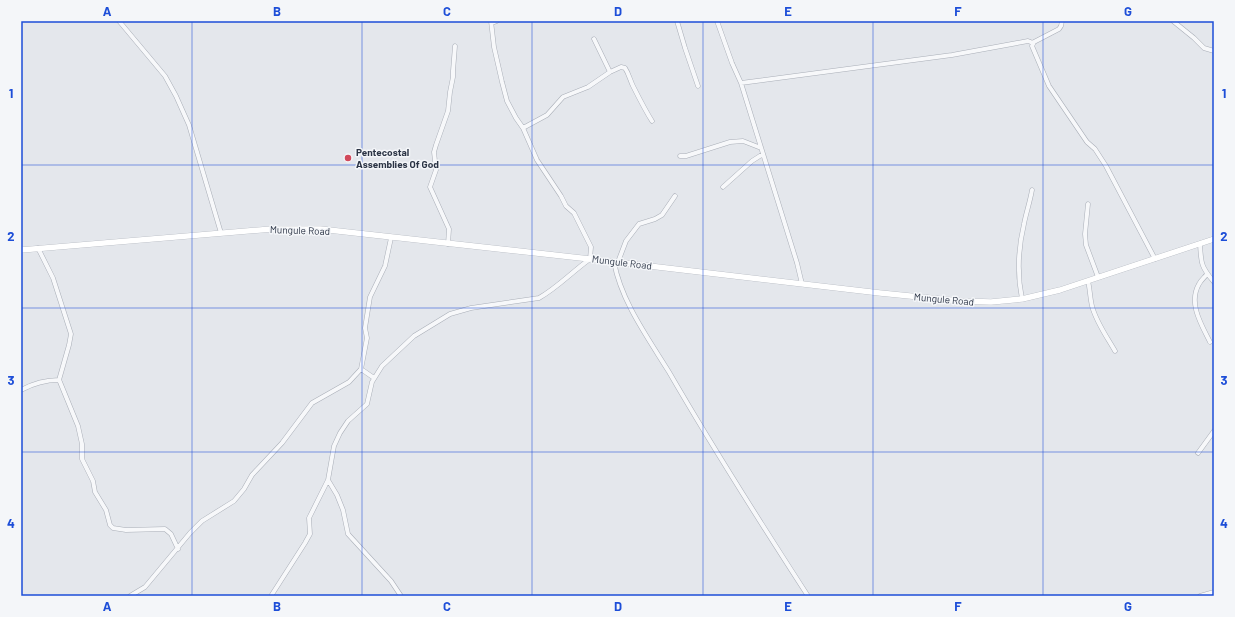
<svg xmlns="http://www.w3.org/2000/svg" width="1235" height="617" font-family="Barlow,sans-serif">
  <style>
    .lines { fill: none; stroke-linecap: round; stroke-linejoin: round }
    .street-casing { stroke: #a9aeb7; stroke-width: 5 }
    .secondary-casing { stroke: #a9aeb7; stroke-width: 6 }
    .street { stroke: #f7f8fa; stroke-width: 4 }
    .secondary { stroke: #fff; stroke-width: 5.5 }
    .grid { fill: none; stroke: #1d4ed8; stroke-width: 1; stroke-opacity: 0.55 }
    .poi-dot { fill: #d1495b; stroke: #f4f6f9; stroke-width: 1.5 }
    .labels { text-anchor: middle; stroke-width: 3; stroke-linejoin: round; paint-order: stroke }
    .poi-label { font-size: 10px; font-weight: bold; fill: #2b3445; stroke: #f4f6f9; text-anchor: start }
    .street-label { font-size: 10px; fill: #2b3445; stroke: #f4f6f9 }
    .neatline { fill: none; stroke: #1d4ed8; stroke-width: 1.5 }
    .grid-label { font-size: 13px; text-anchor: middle; font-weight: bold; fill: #1d4ed8 }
  </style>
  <rect width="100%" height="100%" fill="#e4e7ec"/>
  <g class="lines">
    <g class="street-casing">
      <path id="street" d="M119,21L165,76L176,96L189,125L221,233
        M677,21L685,48L698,86
        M717,21L732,63L741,83L797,263L802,284
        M1062,21L1061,26L1059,29L1034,42L1032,46L1049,86L1087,142L1095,149L1106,166L1155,259
        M1173,21L1194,38L1204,48L1214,51
        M492,23L497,21
        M594,39L610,72
        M741,83L952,55L1028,41L1033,43
        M523,128L547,115L563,97L588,87L610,72L621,67L625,68C629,74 630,80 633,86C639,98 645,110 652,121
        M680,156H686L730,142L743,141L761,148
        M723,187L752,161L763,154
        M1088,204L1085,234L1086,245L1098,277
        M448,244L449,229L430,187L436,170L434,152L436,145L448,111L450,92L453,77V71L455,46
        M1200,244C1201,263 1201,267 1214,282
        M38,248L53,278L71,334L69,345L59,380L60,382L78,426L82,444V459L93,481L95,492L106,510L110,525L113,528L126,530L165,529L171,534L178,549
        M614,262C621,301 648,338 669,372C713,448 760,522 808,596
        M618,262L626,241L639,224L655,219L662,215L675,196
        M1207,274C1205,277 1201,280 1199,284C1188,303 1201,324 1210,342
        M1088,281C1090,289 1090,298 1092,306C1096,322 1107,337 1115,351
        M1022,299C1017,274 1018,249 1024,224C1026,213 1030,202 1032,190
        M361,369L374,378
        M21,390C34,383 45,380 59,380
        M1198,453L1214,431
        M328,480L337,495L343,510L348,534L391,581L401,596
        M130,596L145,587L190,533L202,521L234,501L244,489L252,475L282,443L312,403L349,382L361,369L367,338L365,328L370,297L385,266L391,238
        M271,596L305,543L310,534L309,518L328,480L334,446L340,433L348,421L367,404L372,382L382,366L414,336L450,314L471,308L539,298C557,288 573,271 590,259L591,247L574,213L566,206L561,196L537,160L523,128L516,118L507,101L502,82L494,47L491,21
        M1200,596L1214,592"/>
    </g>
    <g class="secondary-casing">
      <path id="secondary" d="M21,250L272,229H320L590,259L880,293L960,301L991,302L1022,299L1060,290L1214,239"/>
    </g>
    <use href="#street" class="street"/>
    <use href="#secondary" class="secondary"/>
  </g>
  <path class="grid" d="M192,21V596M362,21V596M532,21V596M703,21V596M873,21V596M1043,21V596M21,165H1214M21,308H1214M21,452H1214"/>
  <circle class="poi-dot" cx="348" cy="158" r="4"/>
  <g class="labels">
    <g class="poi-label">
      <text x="356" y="156">Pentecostal<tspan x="356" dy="12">Assemblies Of God</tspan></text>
    </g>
    <g class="street-label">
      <text transform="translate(300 230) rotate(2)" y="4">Mungule Road</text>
      <text transform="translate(622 262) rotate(7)" y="4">Mungule Road</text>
      <text transform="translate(944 299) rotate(5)" y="4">Mungule Road</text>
    </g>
  </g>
  <rect width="1235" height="617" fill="none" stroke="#f4f6f9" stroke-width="44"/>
  <rect x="22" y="22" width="1191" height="573" class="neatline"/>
  <g class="grid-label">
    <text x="107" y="16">A</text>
    <text x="277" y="16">B</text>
    <text x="447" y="16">C</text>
    <text x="618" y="16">D</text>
    <text x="788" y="16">E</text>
    <text x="958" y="16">F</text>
    <text x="1128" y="16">G</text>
    <text x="11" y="98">1</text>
    <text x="1224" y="98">1</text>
    <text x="11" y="241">2</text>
    <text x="1224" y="241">2</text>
    <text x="11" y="385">3</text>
    <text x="1224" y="385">3</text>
    <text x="11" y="528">4</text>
    <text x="1224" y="528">4</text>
    <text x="107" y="611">A</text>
    <text x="277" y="611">B</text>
    <text x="447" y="611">C</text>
    <text x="618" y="611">D</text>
    <text x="788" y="611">E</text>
    <text x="958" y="611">F</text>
    <text x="1128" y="611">G</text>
  </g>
</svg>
